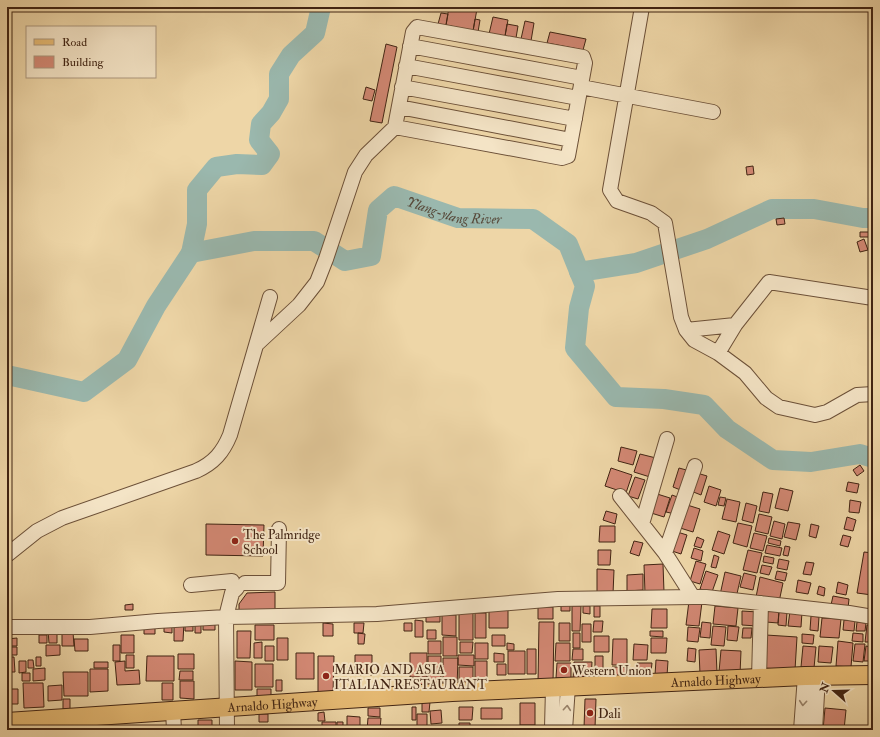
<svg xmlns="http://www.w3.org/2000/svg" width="880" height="737" font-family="'IM FELL Double Pica',serif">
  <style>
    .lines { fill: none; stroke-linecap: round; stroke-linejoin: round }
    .river { stroke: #9ab8ae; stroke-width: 20 }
    .building { fill: #d38874; stroke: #412413 }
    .minor-casing { stroke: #6c5038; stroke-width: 16 }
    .major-casing { stroke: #412413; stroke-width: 20 }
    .minor { stroke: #f4e4c6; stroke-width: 14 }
    .major { stroke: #e7bb74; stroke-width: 18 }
    .oneway { stroke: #9a846c }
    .poi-dot { fill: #8f2418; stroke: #f4e4c6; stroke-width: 1.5 }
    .labels { text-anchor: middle; stroke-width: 4; stroke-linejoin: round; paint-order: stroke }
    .poi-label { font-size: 13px; fill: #412413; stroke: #f4e4c6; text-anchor: start }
    .street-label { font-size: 13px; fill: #412413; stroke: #f4e4c6 }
    .water-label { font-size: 14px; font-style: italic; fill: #57493a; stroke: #f4e4c6 }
  </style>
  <rect width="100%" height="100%" fill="#eed6a7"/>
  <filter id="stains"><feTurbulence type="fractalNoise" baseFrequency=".005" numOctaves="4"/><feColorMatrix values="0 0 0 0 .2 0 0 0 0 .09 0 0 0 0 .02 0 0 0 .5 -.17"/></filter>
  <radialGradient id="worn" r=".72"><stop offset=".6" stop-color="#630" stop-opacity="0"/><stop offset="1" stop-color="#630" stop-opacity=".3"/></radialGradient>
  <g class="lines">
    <g class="river">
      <path d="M191,253L197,224V190L216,167L237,164L262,165L270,154L259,140L261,124L271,113L279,99V74L291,55L315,33L321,7"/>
      <path d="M579,272L636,263L707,239L772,209H814L863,218H873"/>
      <path id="s1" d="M7,375L84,392L127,360L156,306L191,253L254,241H314L345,261L371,256L378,210L394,196L458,218L533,219L568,244L585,286L579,308L575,348L616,397L664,399L704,405L727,429L773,460L811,462L860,454L873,458"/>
    </g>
  </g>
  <path class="building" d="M449,7H469L477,9L473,31L446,25Z
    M441,13L448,14L446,25L438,24Z
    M493,17L508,20L505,36L489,34Z
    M475,19L480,20L478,32L473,31Z
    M525,21L534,23L531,41L521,39Z
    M507,24L518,26L516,38L505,36Z
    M550,32L586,39L583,50L547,43Z
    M386,44L397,47L382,123L370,121Z
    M366,87L375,90L372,101L363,99Z
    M753,166L754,174L747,175L746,167Z
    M784,218L785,224L777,225L776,219Z
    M860,232H869L870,237H860Z
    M864,239L868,250L860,252L857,242Z
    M621,447L637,451L633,465L618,461Z
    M640,454L656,458L650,477L634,472Z
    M860,465L864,471L857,476L853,470Z
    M611,468L632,475L626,493L605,486Z
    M679,468L690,471L683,491L673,487Z
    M697,473L707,476L701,495L691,491Z
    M635,477L645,480L638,499L628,496Z
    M848,482L859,484L857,493L846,491Z
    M709,486L721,490L716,506L704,502Z
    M780,488L793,491L788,511L775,508Z
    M763,492L773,494L769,513L759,511Z
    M654,493L670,498L664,517L648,512Z
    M672,495L680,498L675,514L666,512Z
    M720,497L726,498L724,506L718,505Z
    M727,499L740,502L736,522L722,519Z
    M850,500L861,502L859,513L849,512Z
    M746,503L757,506L753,523L742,520Z
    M684,504L700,509L693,532L677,527Z
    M606,511L617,514L615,524L603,520Z
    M759,514L772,517L768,534L755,531Z
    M847,517L856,520L853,531L844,529Z
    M774,521L785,524L782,539L770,536Z
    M788,522L800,524L796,540L784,537Z
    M738,523L752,526L747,547L733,543Z
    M206,524L264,525L263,556L206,555Z
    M811,524L819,526L816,538L809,536Z
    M600,526H615V542H599Z
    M674,531L687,535L681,554L669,550Z
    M718,531L730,535L724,554L712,550Z
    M754,533L767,536L763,551L750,548Z
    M843,535L851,537L848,547L840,545Z
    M697,537L704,540L701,548L694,546Z
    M769,538L781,541L780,546L768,543Z
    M634,541L643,543L639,556L630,553Z
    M767,545L782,548L780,556L765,553Z
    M785,546L790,547L788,556L783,555Z
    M694,548L703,551L701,561L691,558Z
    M598,550H611L610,565H598Z
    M748,550L762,553L757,573L743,570Z
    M864,552L873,553L872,595L857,593Z
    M714,555L719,557L716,568L711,567Z
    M764,556L774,558L773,564L763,562Z
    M779,559L789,561L787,570L777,568Z
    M696,561L706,564L700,584L690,581Z
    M806,562L814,563L811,575L803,574Z
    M663,564L664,592L645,593L644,565Z
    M762,565L772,567L769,575L760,573Z
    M597,569L614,570L613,594H597Z
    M706,571L718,575L712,592L700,589Z
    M777,571L787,573L785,581L775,579Z
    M725,572L741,576L736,598L720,595Z
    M744,573L756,576L753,590L740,587Z
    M643,574V590L627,591V575Z
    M760,577L783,583L779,602L756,597Z
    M798,580L811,583L808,594L796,592Z
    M838,582L848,585L846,595L836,593Z
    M819,586L825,588L824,596L817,594Z
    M275,592V613L239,614V604L247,593Z
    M833,596L849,599L848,608L831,605Z
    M689,601L702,602L699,626L686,625Z
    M133,604V610H125V605Z
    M561,604H570V611H561Z
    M489,605H508V628H489Z
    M572,606H581L580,631H572Z
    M583,606H590V614L583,613Z
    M594,606H600V617H594Z
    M715,606L738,608L736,626L713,624Z
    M538,607H553V619H538Z
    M652,609H667V628H651Z
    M767,610L779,611L778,623L766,622Z
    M742,611L758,612L757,626L742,625Z
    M779,611L787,612L786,626L778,625Z
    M790,611L802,612L801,627L788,626Z
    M459,612H473V640H459Z
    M475,613H486V638H475Z
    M426,614H440V622H426Z
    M442,615H456V636L442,635Z
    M811,616L819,617L818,631L810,630Z
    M822,618L841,619L839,638L820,637Z
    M415,620L423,621V637H415Z
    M844,620L855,621L854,631L843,630Z
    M174,621L184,622L183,641H174Z
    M203,621L215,622V630H203Z
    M594,621H603L602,632H593Z
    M185,622H193V631H185Z
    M539,622H554L553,684L538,683Z
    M702,622L711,623L710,638L700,637Z
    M857,622L866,623L865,631H856Z
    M323,623L333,624V636H323Z
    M354,623H364L363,633H354Z
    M404,623H412V631H404Z
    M559,623H570V641H559Z
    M144,624L155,625V634H144Z
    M164,624H172V633L164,632Z
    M195,624H201V633H195Z
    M582,624H591V642H582Z
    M255,625H274V640H255Z
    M867,625H873L872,642H865Z
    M713,626L726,627L724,646L711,645Z
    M728,626L739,627L737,641L727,640Z
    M688,627L700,628L698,642L687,641Z
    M743,628H752L751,638H742Z
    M427,630H436V639H427Z
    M48,631H57V643H49Z
    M237,631H251L250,658H237Z
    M650,631H663V637L650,636Z
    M62,632H73L74,646H62Z
    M358,633L365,634L364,644H358Z
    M573,633H580V648H573Z
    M853,633L863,634V642L852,641Z
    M802,634L814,635L813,644L802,643Z
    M39,635H47V643H39Z
    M121,635H134V653H121Z
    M492,635H505V646H492Z
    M766,635L797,637L795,670L763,668Z
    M594,636H609V652H594Z
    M443,637H457V656H443Z
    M17,638V646H7V639Z
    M277,638H288V660H277Z
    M651,638H667L666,653H651Z
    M74,639H88V651H75Z
    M613,639H627V665H612Z
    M428,641H441V654H428Z
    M838,641L853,643L851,667L836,666Z
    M262,642V658H254V643Z
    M460,642H473L472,653H460Z
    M475,643H488V659H475Z
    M507,643L514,644V650H507Z
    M556,643H570V661H555Z
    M634,644L648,645L647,660H633Z
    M855,644H865L863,662L853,661Z
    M46,645H60V655L46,656Z
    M113,645H120V661H113Z
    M265,646H274V661H265Z
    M803,646L816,647L814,668L801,667Z
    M819,646L833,647L831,663L818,662Z
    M866,646L871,647L870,661H864Z
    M7,647H17V655H7Z
    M688,648L696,649L695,662L687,661Z
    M527,649H536V674H527Z
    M573,649H583V660H572Z
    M716,649L717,673L700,674L699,650Z
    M721,650L741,651L740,674L719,672Z
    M508,651H525V674H508Z
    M296,653H314V679H296Z
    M410,653H427V677H410Z
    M494,653L504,654V662H494Z
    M178,654H194V669H178Z
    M126,655H134V668H126Z
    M355,655H372V675H355Z
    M458,655H474V666L458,665Z
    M147,656H174V681H146Z
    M318,656H334L333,695H318Z
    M428,656H441V688H428Z
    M595,656H603V678H595Z
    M7,657H14L15,672H7Z
    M36,657H41V666H36Z
    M443,658H458L457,687H443Z
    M28,660H33L34,668H28Z
    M656,660L668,661L667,676L655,675Z
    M19,661H26V672L19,673Z
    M125,661V671L139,670L140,684L117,685L115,662Z
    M235,661L252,662V690H235Z
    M475,661H487V679H475Z
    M94,662H108V668H94Z
    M574,662H592L591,680H573Z
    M557,663H571V678H556Z
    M637,663H652L651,672H637Z
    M255,664H273V687H255Z
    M497,664H506V675H497Z
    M459,667H473V685H459Z
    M612,667H627L626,676H612Z
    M45,668V680L33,681V669Z
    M90,669H108V691L90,692Z
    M180,671H193V680H179Z
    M63,672H88V696H64Z
    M22,673H30V681H22Z
    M426,678V689H417V679Z
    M276,680H282V691H276Z
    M180,681H194V699L180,698Z
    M23,683H43L44,707L24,708Z
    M162,683H173V700H162Z
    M62,685V700L48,701V686Z
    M7,689H18V704H7Z
    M257,689H271V696H257Z
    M63,699H70V709H63Z
    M585,699H596L595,728H584Z
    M422,702H430L429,712H422Z
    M520,703H535V725H520Z
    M412,707H416V720H412Z
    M459,707H473L472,720H459Z
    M368,708H380V717L368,716Z
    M481,708H502V719H481Z
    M825,708L846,710L844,730H823Z
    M441,710L442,723L431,724L430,711Z
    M324,712L325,721H318V713Z
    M259,714H268V722H259Z
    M417,714H427V730H417Z
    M347,716L360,717V730H347Z
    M368,718H381L380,730H367Z
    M198,720H212V730H198Z
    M322,722H336V730H322Z
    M337,722H343V730H337Z
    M459,723H470V730H459Z
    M102,726H121V730H102Z
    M123,726H143V730H123Z
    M443,726H457V730H443Z"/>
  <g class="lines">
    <g class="minor-casing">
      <path id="minor" d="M642,7L610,190L617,201L651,213L665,223L681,317L686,330L694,340L718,353L745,373L766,398L779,407L815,415L827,412L857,395L873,394
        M417,27L583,57L585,63L568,156L562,158L395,127L413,32Z
        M410,46L582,78
        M406,66L578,98
        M402,87L575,119
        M581,87L713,112
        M399,107L571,140
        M686,330L735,325
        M257,344L299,305L317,282L326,259L355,172L366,155L395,127
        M718,353L735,325L769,282L873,298
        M620,496L665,553L693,597
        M642,524L667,439
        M665,553L695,466
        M7,555L37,531L62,518L196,471C214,463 223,452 230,435L270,297
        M245,583H278L279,529
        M191,585L232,581
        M7,627H90L158,621L226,617L377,614L558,599L693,597H706L849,613L873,617
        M759,678L761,603
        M553,688L552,728L553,730
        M173,711L174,730
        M227,730L226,617L232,593L237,588
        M565,730L568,686
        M801,730L805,676
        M815,730L818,676"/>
    </g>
    <g class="major-casing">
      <g id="major">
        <path id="s2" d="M7,722L452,692L805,676L873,675"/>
      </g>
    </g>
    <use href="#minor" class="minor"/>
    <use href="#major" class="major"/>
  </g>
  <defs><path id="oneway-chevron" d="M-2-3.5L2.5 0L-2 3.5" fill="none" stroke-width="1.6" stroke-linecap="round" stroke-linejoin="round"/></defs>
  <g class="oneway">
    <use href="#oneway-chevron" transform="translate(803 703) rotate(95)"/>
    <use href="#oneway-chevron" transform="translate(567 708) rotate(-85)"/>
  </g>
  <g class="poi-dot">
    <circle cx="235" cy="541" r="4"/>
    <circle cx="564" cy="670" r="4"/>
    <circle cx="326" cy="676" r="4"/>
    <circle cx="590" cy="713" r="4"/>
  </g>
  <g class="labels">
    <g class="poi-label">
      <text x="243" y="539">The Palmridge<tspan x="243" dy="15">School</tspan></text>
      <text x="334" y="674">MARIO AND ASIA<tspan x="334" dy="15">ITALIAN RESTAURANT</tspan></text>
      <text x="572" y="675">Western Union</text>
      <text x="598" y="718">Dali</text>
    </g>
    <g class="street-label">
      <text dy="5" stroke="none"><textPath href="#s2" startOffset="710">Arnaldo Highway</textPath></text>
      <text dy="5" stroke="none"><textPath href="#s2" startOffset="266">Arnaldo Highway</textPath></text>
    </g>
    <g class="water-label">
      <text dy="5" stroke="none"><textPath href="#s1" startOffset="575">Ylang-ylang River</textPath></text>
    </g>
  </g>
  <rect width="880" height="737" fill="none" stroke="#eed6a7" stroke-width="24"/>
  <rect x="8" y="8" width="864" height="721" fill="none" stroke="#412413" stroke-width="2"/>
  <rect x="12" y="12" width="856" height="713" fill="none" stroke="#412413"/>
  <rect x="26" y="26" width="130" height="52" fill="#f4e4c6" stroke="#ac977e"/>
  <rect x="34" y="39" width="20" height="6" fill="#e7bb74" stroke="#ac977e"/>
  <text x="62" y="46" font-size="12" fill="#412413">Road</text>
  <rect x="34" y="56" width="20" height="12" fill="#d38874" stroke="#ac977e"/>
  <text x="62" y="66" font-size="12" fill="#412413">Building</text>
  <g transform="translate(834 691) rotate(290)" stroke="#f4e4c6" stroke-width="3" paint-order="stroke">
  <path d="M0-3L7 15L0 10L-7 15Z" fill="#412413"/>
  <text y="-6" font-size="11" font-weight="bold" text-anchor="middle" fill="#412413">N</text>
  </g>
  <rect width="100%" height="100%" filter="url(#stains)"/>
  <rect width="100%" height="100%" fill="url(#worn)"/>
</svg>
